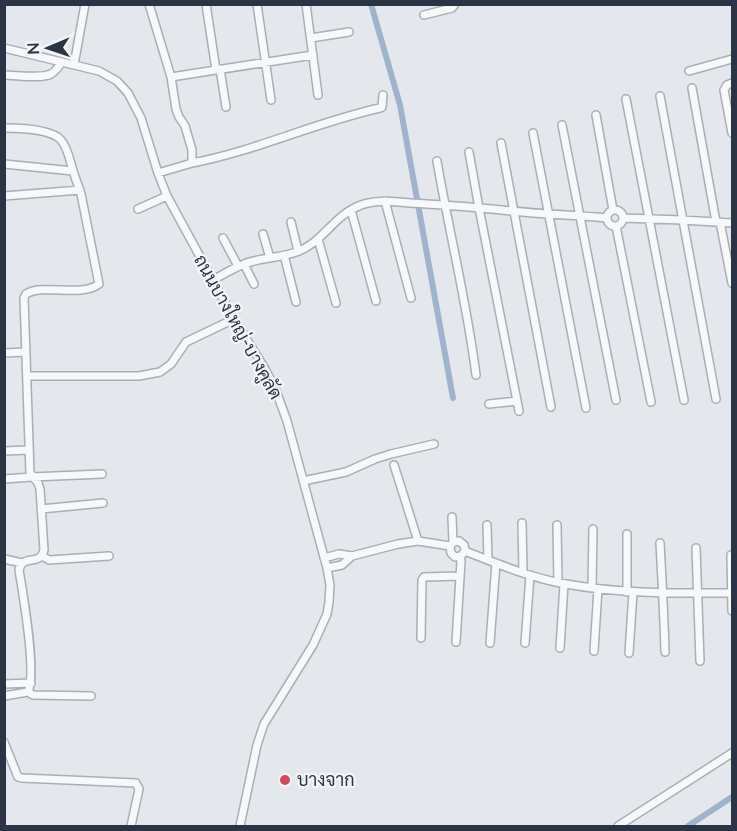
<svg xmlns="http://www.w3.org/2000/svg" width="737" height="831" font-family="Lato,Sarabun,sans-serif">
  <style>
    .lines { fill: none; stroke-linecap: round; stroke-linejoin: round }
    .canal { stroke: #9fb4cc; stroke-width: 6 }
    .minor-casing { stroke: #a9aeb7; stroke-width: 10 }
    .minor { stroke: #f7f8fa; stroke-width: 7 }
    .poi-dot { fill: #d1495b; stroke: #f4f6f9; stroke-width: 2 }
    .labels { text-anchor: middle; stroke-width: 4.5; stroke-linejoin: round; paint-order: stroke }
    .street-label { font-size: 18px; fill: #2b3445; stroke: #f4f6f9 }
    .poi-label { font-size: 18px; fill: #2b3445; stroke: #f4f6f9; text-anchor: start }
  </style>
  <rect width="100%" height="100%" fill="#e4e7ec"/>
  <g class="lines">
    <path class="canal" d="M371,4L400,105L453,398
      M688,826L732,797"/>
    <g class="minor-casing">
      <path id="minor" d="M149,4L171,77
        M206,4L216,70
        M257,4L271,100
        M306,4L318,95
        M424,15L452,8L455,4
        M311,38L349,32
        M4,48L99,71L117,81L128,93L141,118L158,173L167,196L234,319L265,369L275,388L287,421L327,568L330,585L329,602L327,614L313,645L264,724L257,745L240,826
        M74,65L85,4
        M220,69L226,107
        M689,71L732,59
        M4,75C16,75 41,79 51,74C56,71 59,66 62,62
        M732,83L727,85L724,90L732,133
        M692,88L716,222
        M660,96L716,399
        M626,99L684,400
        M596,115L613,210
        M562,125L616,400
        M4,128C18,128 51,129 61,140C68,148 70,161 73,171
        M533,133L586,408
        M501,143L551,407
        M469,152L479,208L519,411
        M437,161C449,232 467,303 476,375
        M192,163C256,151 316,122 380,108L382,107L383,95
        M4,164L73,171L81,194L99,284C80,298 44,283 26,294L24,298L30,473L38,483L40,489L44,550C40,567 23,553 19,570C23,594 37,673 28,692L4,696
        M158,173L192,163V150L185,126L179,117L176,109L171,77L313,55
        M4,196L80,190
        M385,201L411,298
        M138,209L167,196
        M607 218a8 8 0 1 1 16 0a8 8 0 1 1-16 0Z
        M351,210L376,301
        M624,218L682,220L732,223
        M291,222L298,251
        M720,222L732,283
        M616,226L651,402
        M263,234L270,258
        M223,238L238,266
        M318,239L336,303
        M284,255L296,302
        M244,264L254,284
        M213,280C226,273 239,264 254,261C269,257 285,257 299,251C324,241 334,215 361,205C377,199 394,202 411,203C441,205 472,207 502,210C537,214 572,215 607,218
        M4,353L26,352
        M27,376H139L160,372L171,364L186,342L234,319
        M489,404L517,401
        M4,451L29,450
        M394,465L418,541
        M4,479L32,477L102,474
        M303,481L346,472L375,459L391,454L434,444
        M41,509L103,503
        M452,517L453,542
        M522,523L523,572
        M487,525L488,560
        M557,525L558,582
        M627,534V592
        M660,543C662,579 664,615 665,652
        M696,548L700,661
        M465,551L461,556L455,557L451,553L450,547L453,542L459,541L464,545L465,551C498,564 531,578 566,584C621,594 677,593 732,593
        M731,555L732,611
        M42,556L49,560L109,556
        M324,558L339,554L352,556L398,544L418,541L450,546
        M4,559L22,563
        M327,568L342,565L352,556
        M592,588L593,529
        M421,638L422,580L424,577L459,576
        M456,642L461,561L460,556
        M490,643L496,563
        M525,643L530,575
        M560,648L564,584
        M594,651L598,589
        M629,653L633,592
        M4,684L31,683
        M28,692L33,695L91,696
        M4,742L18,777L22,778L136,783L139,789L131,826
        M618,826L732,753"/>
    </g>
    <use href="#minor" class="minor"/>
  </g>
  <circle class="poi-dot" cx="285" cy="780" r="6"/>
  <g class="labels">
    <g class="street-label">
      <text transform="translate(238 327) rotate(61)" y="6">ถนนบางใหญ่-บางคูลัด</text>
    </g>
    <g class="poi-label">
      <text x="297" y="786">บางจาก</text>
    </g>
  </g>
  <rect width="737" height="831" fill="none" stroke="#2b3445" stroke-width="12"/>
  <g transform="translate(48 48) rotate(268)" stroke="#f4f6f9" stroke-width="4.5" paint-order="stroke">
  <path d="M0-4.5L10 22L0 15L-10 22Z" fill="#2b3445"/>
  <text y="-9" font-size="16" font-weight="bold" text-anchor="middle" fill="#2b3445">N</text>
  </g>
</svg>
